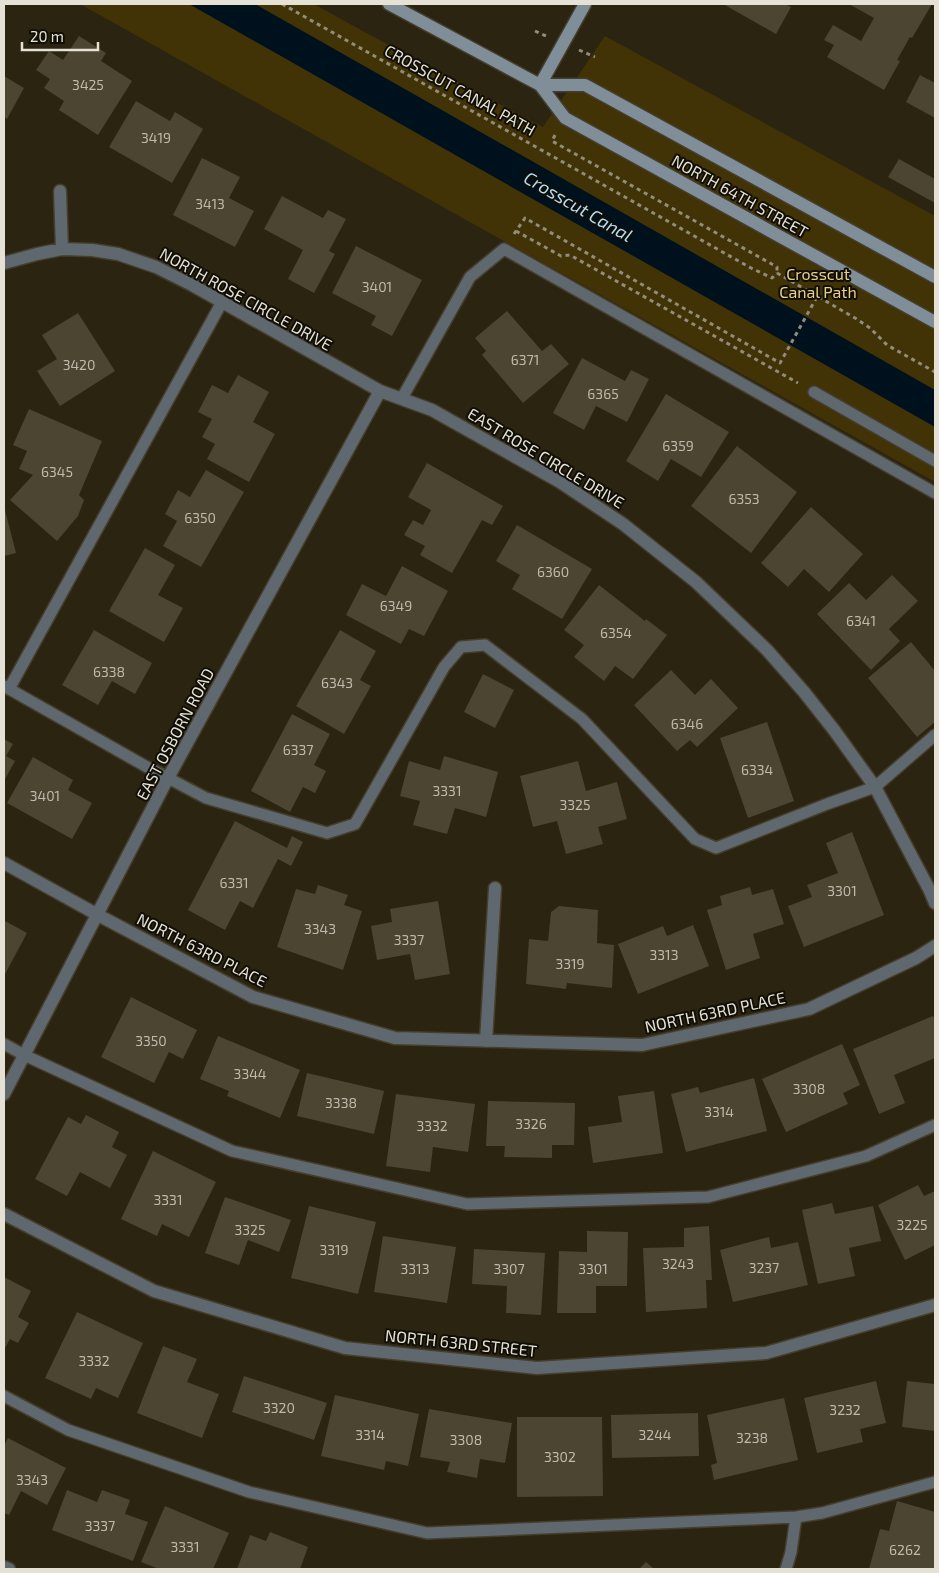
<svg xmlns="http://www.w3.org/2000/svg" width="939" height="1573" font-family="'Exo 2',sans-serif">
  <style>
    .green { fill: #413305 }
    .water { fill: #00111e }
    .building { fill: #4c4531 }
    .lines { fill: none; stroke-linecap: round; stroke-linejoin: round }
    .lane-casing { stroke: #453e2c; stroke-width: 14 }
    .street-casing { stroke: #453e2c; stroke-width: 15 }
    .secondary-casing { stroke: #453e2c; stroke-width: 15 }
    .path { stroke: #918c7c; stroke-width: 3; stroke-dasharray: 4 4; stroke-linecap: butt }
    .lane { stroke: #5e686e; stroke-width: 11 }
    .street { stroke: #5e686e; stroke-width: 12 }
    .secondary { stroke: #7f8e98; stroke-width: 12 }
    .labels { text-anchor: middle; stroke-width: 4; stroke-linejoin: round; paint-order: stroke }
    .number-label { font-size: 14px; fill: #bfbaac }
    .street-label { font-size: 16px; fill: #e5e1d5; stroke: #100e06 }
    .park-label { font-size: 16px; fill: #ead085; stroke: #100e06 }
    .water-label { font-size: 18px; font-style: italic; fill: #b1def8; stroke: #100e06 }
  </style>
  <rect width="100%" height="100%" fill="#2b2411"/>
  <path class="green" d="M80,4H314L370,35L543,127L605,36L935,216V482Z"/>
  <path class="water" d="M189,4H255L935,390V427Z"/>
  <path class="building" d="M723,4H785L791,7L776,34Z
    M849,4H932L912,38L910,37L897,60L900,61L884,90L827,57L834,45L824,40L833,25L861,41L874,18Z
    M79,36L106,53L101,61L132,81L98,135L59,110L64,101L44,88L50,79L36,70L49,51L63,60Z
    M920,75L935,83V118L906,102Z
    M4,76L24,88L7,119L4,117Z
    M136,101L170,121L175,112L203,129L172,183L109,147Z
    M202,158L240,177L229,198L254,211L235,247L173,215Z
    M899,159L935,179V203L888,177Z
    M282,196L323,218L328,210L346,219L329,251L335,254L314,293L288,279L303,250L264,229Z
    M356,246L422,280L392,336L371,325L376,316L332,293Z
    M507,311L542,351L551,344L569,364L523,403L482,355L486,351L475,338Z
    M78,313L115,371L60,406L37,371L57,359L42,335Z
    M582,358L625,381L631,370L649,379L627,422L596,406L584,430L553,413Z
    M238,375L269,392L253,422L275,434L249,482L207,459L215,444L202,437L212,419L198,412L212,385L228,393Z
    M666,394L729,432L701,477L671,459L658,481L626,461Z
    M29,409L102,441L79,495L84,500L78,516L57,541L10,500L33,475L19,469L27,451L13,445Z
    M737,446L797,492L751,553L691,506Z
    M427,463L503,506L492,525L482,520L452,573L420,555L425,546L404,535L413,520L423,525L431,510L408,497Z
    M206,470L244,492L201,567L163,546L177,521L165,514L178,490L190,497Z
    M811,507L863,554L829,592L804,569L788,587L761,563Z
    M5,510L16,553L4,556V511Z
    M517,525L592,569L562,619L512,589L520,575L496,561Z
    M145,548L175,565L158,595L183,608L164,642L109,611Z
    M402,566L448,591L424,636L409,629L401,644L346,615L362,584L386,596Z
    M892,575L918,601L889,629L900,641L871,670L817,614L849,583L866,600Z
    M599,585L645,621L646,619L667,635L633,679L615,666L604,681L574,657L584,645L564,630Z
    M94,630L152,663L135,694L112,681L98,705L62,685Z
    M340,630L376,651L360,680L371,686L344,734L296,706Z
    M911,642L935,671V722L917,737L868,678Z
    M671,670L695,695L711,679L738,708L697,747L690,740L677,751L634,705Z
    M483,674L514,690L495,728L464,712Z
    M292,714L330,734L314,765L326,771L315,793L303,787L290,812L251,791Z
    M767,722L794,801L748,818L720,738Z
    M4,739L13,744L6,756L15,761L4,781Z
    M444,756L498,772L486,817L455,808L447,834L413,825L420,801L400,796L409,761L440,770Z
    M33,757L73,780L68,790L92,803L72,839L7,803Z
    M578,761L586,791L617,782L627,819L598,827L603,844L566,854L557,821L533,827L520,776Z
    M235,821L287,848L292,836L303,842L291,866L278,859L253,908L240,901L225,930L188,910Z
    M852,832L884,915L804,947L788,906L812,897L807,885L838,873L826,843Z
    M318,885L348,895L344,905L362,911L343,970L277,947L296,889L315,894Z
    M750,887L752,895L773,889L784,924L753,934L760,958L726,970L707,910L722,905L720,896Z
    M438,901L450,974L415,980L410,954L377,960L371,926L392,922L390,909Z
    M559,906L598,910L597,943L614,945L612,988L567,983L566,989L526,984L529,939L548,941L551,912Z
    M5,921L27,933L4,976V924Z
    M693,925L709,966L638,994L618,944L663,926L667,936Z
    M131,997L197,1030L183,1059L169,1052L154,1083L101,1057Z
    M933,1016L935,1021V1058L894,1075L905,1103L879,1114L853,1049Z
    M218,1036L300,1070L280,1118L227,1096L229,1091L200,1079Z
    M842,1044L860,1085L843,1093L848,1104L786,1132L762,1079Z
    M307,1073L384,1091L374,1134L297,1116Z
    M754,1078L767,1131L686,1152L671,1094L698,1087L700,1093Z
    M654,1091L663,1153L593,1163L588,1127L622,1122L618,1096Z
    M396,1094L475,1104L468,1152L433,1147L430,1172L386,1166Z
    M488,1101L575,1103L574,1145H552V1158L504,1157L505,1146H486Z
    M86,1115L119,1132L112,1147L127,1155L110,1188L80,1172L67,1196L35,1179L68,1117L81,1124Z
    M153,1151L216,1182L189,1237L162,1224L157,1236L121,1219Z
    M918,1185L924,1196L935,1191V1245L905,1260L878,1205Z
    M225,1197L291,1220L279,1252L248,1240L239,1265L205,1253Z
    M832,1203L835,1214L873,1206L881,1241L849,1248L855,1276L818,1284L802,1210Z
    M309,1206L376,1222L358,1294L291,1278Z
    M709,1226L712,1280H706L707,1308L646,1312L643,1248L684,1247V1228Z
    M587,1231L628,1232L627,1286H596V1313H557L559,1251L587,1252Z
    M383,1236L456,1247L447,1303L374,1292Z
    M769,1237L771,1248L798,1242L808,1285L733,1302L720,1250Z
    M474,1249L545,1253L541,1315L506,1313L507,1286L472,1284Z
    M4,1277L31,1291L18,1317L29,1323L18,1343L10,1339L4,1350Z
    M77,1312L143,1343L118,1398L96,1388L91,1399L45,1378Z
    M163,1346L197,1359L187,1382L219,1394L202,1438L137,1413Z
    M244,1376L327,1403L314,1440L232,1412Z
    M876,1381L886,1423L860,1429L863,1442L817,1453L804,1398Z
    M907,1381L935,1384V1431L902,1427Z
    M335,1395L419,1414L408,1466L386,1461L384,1470L321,1456Z
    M784,1398L798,1460L714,1480L711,1465L717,1463L707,1415Z
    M429,1409L512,1423L505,1463L480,1459L477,1478L447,1472L450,1462L420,1457Z
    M698,1413L699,1456L612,1458L611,1415Z
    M517,1417H602L603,1496L517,1497Z
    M8,1438L66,1468L47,1505L21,1491L9,1515L4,1513V1446Z
    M67,1490L97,1502L102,1490L130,1500L125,1514L148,1522L133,1561L52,1530Z
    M897,1501L935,1512V1569H869L880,1529L889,1531Z
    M165,1506L229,1533L213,1569H159L141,1562Z
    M270,1532L308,1547L300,1569H237L250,1535L266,1541Z
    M646,1562L654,1569H639Z"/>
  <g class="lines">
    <g class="lane-casing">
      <path id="lane" d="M814,392L935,461
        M402,398L470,277L504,249L935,493
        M4,686L147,767L206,798L327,833L355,824L444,667L461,647L485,645L582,719L695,839L716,848L827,804L875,787L935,735
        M9,689L222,302
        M4,1044L24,1055L232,1151L467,1204L708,1197L866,1156L935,1125
        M4,1396L68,1430L249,1492L427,1533L796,1517L822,1513L935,1482
        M786,1569L791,1552L796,1517"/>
    </g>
    <g class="street-casing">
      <path id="street" d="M60,191L62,249
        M4,263L37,254L62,249L92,250L118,254L156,267L192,285L380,391L432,410L560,482L623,524L696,582L767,650L804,692L834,730L875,787L930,891L935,903
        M4,863L98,915L253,997L395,1038L642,1045L809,1009L916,958L935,946
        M486,1041L495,888
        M4,1094L168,778L380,391
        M4,1214L154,1291L345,1348L537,1368L766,1353L935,1305
        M4,1567L9,1569"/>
    </g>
    <g class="secondary-casing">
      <path id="secondary" d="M389,4L540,85L565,118L935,322
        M540,85H585L935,277
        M540,85L585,4"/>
    </g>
    <path class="path" d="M282,4L751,268L772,278L777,273
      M535,31L546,36
      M579,50L595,57
      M555,135L552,141L777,267V273
      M516,231L561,256L570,255L798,383
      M514,234L525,218L780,363L818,295
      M777,273L855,318L870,328L887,345L935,372"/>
    <use href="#lane" class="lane"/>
    <use href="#street" class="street"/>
    <use href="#secondary" class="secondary"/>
  </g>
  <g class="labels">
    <g class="number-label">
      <text x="88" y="90">3425</text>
      <text x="156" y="143">3419</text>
      <text x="210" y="209">3413</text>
      <text x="377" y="292">3401</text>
      <text x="525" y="365">6371</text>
      <text x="79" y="370">3420</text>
      <text x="603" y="399">6365</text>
      <text x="678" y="451">6359</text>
      <text x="57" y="477">6345</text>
      <text x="744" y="504">6353</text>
      <text x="200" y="523">6350</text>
      <text x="553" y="577">6360</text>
      <text x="396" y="611">6349</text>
      <text x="861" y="626">6341</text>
      <text x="616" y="638">6354</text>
      <text x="109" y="677">6338</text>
      <text x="337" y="688">6343</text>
      <text x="687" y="729">6346</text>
      <text x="298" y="755">6337</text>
      <text x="757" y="775">6334</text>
      <text x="447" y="796">3331</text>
      <text x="45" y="801">3401</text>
      <text x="575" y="810">3325</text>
      <text x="234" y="888">6331</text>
      <text x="842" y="896">3301</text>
      <text x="320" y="934">3343</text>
      <text x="409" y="945">3337</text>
      <text x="664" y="960">3313</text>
      <text x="570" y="969">3319</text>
      <text x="151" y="1046">3350</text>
      <text x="250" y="1079">3344</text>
      <text x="809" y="1094">3308</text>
      <text x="341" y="1108">3338</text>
      <text x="719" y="1117">3314</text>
      <text x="531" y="1129">3326</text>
      <text x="432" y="1131">3332</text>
      <text x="168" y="1205">3331</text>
      <text x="912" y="1230">3225</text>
      <text x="250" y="1235">3325</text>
      <text x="334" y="1255">3319</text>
      <text x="678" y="1269">3243</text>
      <text x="764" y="1273">3237</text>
      <text x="415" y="1274">3313</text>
      <text x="509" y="1274">3307</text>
      <text x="593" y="1274">3301</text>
      <text x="94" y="1366">3332</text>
      <text x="279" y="1413">3320</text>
      <text x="845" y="1415">3232</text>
      <text x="370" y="1440">3314</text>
      <text x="655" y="1440">3244</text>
      <text x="752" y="1443">3238</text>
      <text x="466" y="1445">3308</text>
      <text x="560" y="1462">3302</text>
      <text x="32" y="1485">3343</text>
      <text x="100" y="1531">3337</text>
      <text x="185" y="1552">3331</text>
      <text x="905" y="1555">6262</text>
    </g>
    <g class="street-label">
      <text transform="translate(460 90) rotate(29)" y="6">CROSSCUT CANAL PATH</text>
      <text transform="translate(740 196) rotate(29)" y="6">NORTH 64TH STREET</text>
      <text transform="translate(246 299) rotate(29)" y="6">NORTH ROSE CIRCLE DRIVE</text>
      <text transform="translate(546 458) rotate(31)" y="6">EAST ROSE CIRCLE DRIVE</text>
      <text transform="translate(175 734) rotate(-62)" y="6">EAST OSBORN ROAD</text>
      <text transform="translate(202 950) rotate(27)" y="6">NORTH 63RD PLACE</text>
      <text transform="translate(715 1012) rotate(-12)" y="6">NORTH 63RD PLACE</text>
      <text transform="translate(461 1343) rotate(6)" y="6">NORTH 63RD STREET</text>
    </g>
    <g class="park-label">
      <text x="818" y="280">Crosscut<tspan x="818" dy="18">Canal Path</tspan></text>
    </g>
    <g class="water-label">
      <text transform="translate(578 207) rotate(30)" y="6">Crosscut Canal</text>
    </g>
  </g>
  <rect width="939" height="1573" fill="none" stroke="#e5e1d5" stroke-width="10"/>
  <path d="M22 42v8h76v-8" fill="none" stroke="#e5e1d5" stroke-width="2.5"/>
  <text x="30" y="42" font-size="15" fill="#e5e1d5" stroke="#100e06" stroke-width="4" paint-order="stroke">20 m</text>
</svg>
